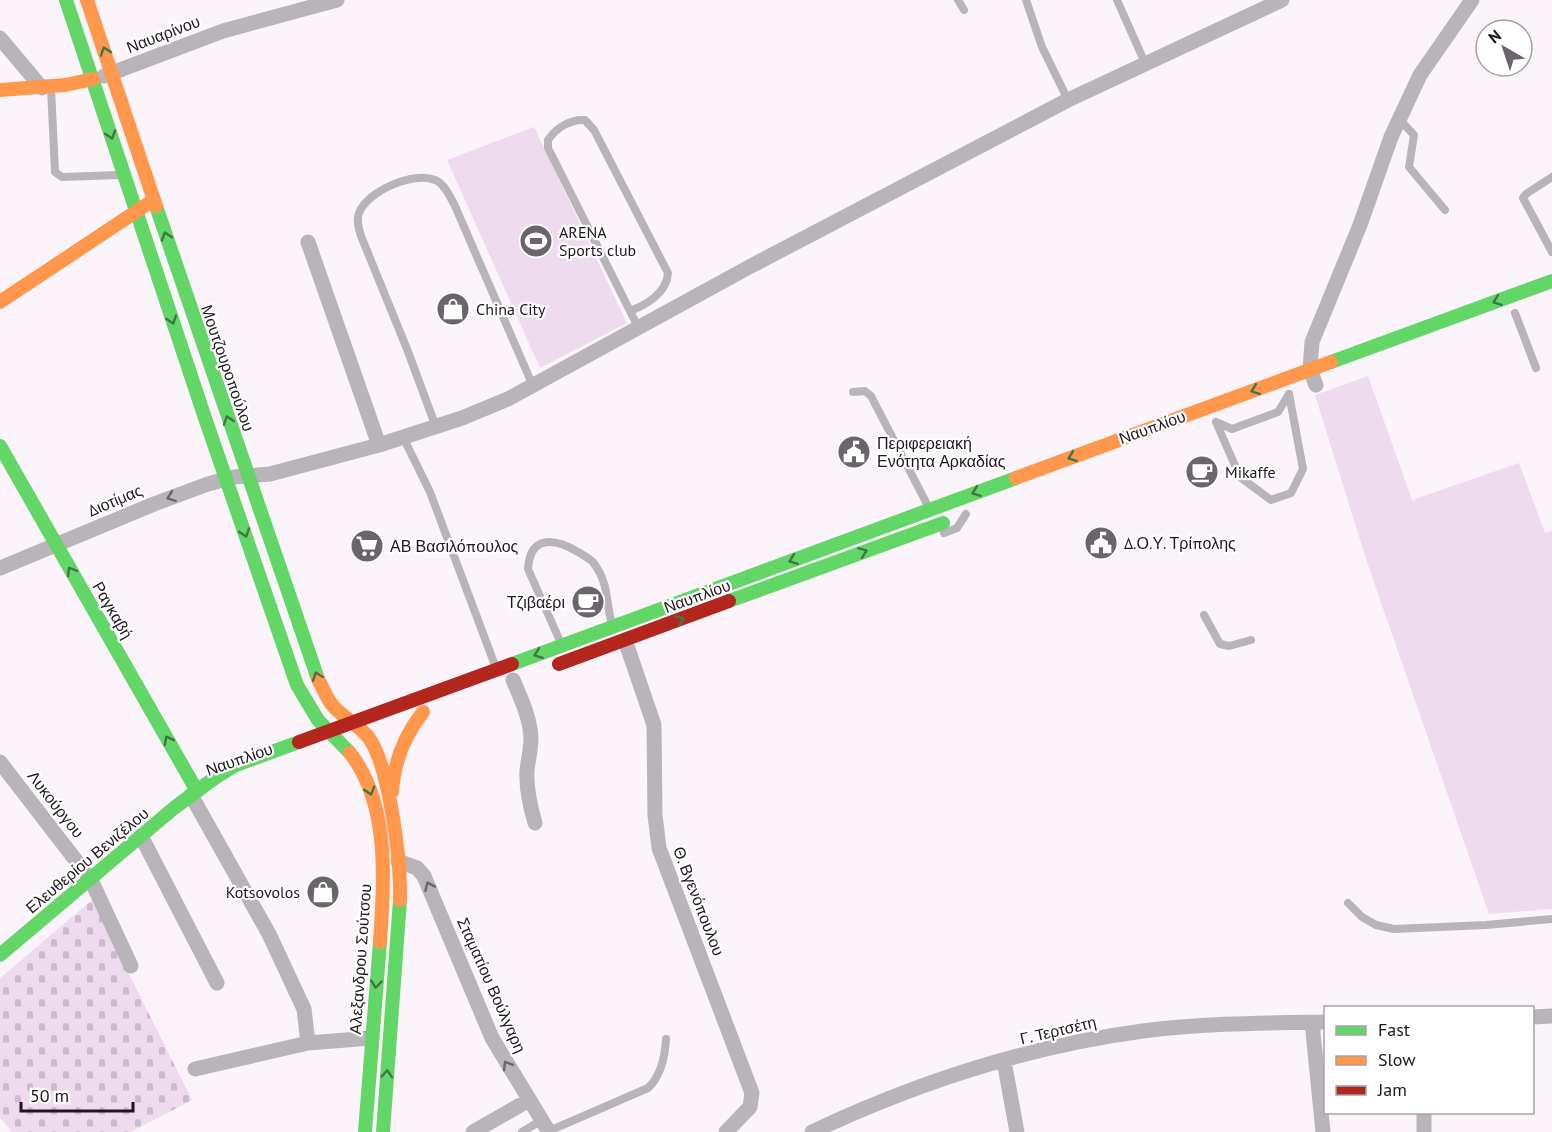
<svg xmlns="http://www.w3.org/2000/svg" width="1552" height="1132" font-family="'PT Sans',sans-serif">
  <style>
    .green { fill: #efdbee }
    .cemetery { fill: url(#cemetery-stones) }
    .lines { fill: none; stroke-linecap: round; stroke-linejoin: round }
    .lane { stroke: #b9b4b9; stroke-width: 8 }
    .street { stroke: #b9b4b9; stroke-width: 15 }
    .fast { stroke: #63d668; stroke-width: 14 }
    .slow { stroke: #ff974d; stroke-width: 14 }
    .jam { stroke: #b3261e; stroke-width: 14 }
    .oneway { stroke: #407643 }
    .oneway2 { stroke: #6c666c }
    .labels { text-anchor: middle; stroke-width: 4.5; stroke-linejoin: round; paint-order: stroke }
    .street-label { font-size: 16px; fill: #1e171e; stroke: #fff }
    .poi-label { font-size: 16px; fill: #1e171e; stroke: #fff; text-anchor: start }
  </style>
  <defs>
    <pattern id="cemetery-stones" width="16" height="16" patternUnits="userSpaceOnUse" patternTransform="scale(1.5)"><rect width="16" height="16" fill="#efdbee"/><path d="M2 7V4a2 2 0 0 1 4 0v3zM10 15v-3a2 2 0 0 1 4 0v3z" fill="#cbc"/></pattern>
  </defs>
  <rect width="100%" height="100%" fill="#fbf4fa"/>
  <path class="green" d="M534,127L627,323L540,368L447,160Z
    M1368,376L1412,500L1519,463L1545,533L1552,531V909L1489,914L1367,562L1315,395Z"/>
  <path class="cemetery" d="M92,900L192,1100L131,1132H12L0,1118V978Z"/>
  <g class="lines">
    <path class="lane" d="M958,0L964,10
      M1026,0L1042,47L1068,100
      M1117,0L1145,63
      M51,88L55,172L62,177L119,175
      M1399,119L1414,135L1409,167L1445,210
      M1552,177L1526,194L1523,198L1552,252
      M630,311C646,305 667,293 668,273L594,130L585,120C570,119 556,128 548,140V148L630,311L638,327
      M1515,313L1536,368
      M853,392L865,391L871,396L929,508
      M1216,422L1240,477L1271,500L1291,493L1303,469L1289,394
      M1216,422L1232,429L1278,412L1289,394
      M436,427L407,349L361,236C359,229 356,220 359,213C367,191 414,171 435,180C445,184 450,197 455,206L533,386
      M403,437L430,492L496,668
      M944,533L957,528L966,514
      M1204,615L1220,644L1229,646L1251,640
      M560,641L528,569C530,535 554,538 578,552C583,555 589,558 593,562C610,585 605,601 612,624
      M1348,903L1362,917L1376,925L1394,929L1486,925L1552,919
      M549,1131L648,1088C661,1076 665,1056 666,1039
      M522,1132L542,1120"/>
    <path class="street" d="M0,38L42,88
      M104,76L223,31L337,0
      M308,242L379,445
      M1316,385L1310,370L1312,342L1360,225L1391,137L1420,75L1472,0
      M0,568L154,504L208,484L234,477L270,474L379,445L462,418L508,399L751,266L1068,100L1282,0
      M625,640L654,725L655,815L659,848L752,1093L750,1107L726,1132
      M513,680C521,699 530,717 531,738C531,750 528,760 527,771C526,789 530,806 535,823
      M0,762L91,880L131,966
      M191,795L269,934L304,1009L308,1043
      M141,836L217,983
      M398,861L417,868L424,876L492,1038L549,1132
      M1532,1017L1552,1016
      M1312,1022L1323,1132
      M1004,1061L1017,1132
      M195,1069L308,1043L371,1038
      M473,1132L529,1100
      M812,1132C916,1083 1029,1046 1143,1031C1203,1023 1265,1023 1326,1022
      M1424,1132V1112"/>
    <path class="fast" d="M66,0L205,418L297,685L318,720L350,753
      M156,206L318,679
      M1331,362L1552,281
      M0,446L197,791
      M729,601L943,523
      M512,664L1016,478
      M0,955L174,808L216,777L236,765L299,742
      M365,1132L380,942
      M383,1132L400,900"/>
    <path class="slow" d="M87,0L156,206
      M0,90L65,85L93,79
      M0,302L149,203
      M1016,478L1331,362
      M318,679C323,688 327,700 334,707C344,718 360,726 369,738C390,768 401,863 400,900
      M350,753C390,804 384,881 380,942
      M392,792C394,761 404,736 423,712"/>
    <path class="jam" d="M559,664L729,601
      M299,742L512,664"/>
  </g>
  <defs><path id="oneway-chevron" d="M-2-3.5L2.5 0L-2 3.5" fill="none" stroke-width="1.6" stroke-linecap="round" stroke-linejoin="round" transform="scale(1.5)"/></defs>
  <g class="oneway">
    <use href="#oneway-chevron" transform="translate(105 51) rotate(-109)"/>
    <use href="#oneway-chevron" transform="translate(111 135) rotate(72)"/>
    <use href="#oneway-chevron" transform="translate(166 236) rotate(-108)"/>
    <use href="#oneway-chevron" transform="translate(1497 301) rotate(160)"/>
    <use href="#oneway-chevron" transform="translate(172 320) rotate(72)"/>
    <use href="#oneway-chevron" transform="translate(1255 390) rotate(160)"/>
    <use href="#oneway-chevron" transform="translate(228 420) rotate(-109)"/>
    <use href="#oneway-chevron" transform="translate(1072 457) rotate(160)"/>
    <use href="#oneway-chevron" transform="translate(976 492) rotate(160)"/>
    <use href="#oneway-chevron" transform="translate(245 533) rotate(71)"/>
    <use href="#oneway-chevron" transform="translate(863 552) rotate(-20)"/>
    <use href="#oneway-chevron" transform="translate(793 560) rotate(160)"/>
    <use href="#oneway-chevron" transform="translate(71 571) rotate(-120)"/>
    <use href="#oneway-chevron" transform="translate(680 620) rotate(-20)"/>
    <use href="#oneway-chevron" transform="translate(538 654) rotate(160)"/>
    <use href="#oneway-chevron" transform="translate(317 676) rotate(-111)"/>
    <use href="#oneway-chevron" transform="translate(168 740) rotate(-118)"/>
    <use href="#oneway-chevron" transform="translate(370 791) rotate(73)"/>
    <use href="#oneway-chevron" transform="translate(376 984) rotate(95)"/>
    <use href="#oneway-chevron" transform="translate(387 1074) rotate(-86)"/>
  </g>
  <g class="oneway2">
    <use href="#oneway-chevron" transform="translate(171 497) rotate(160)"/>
    <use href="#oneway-chevron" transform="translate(429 886) rotate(-114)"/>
    <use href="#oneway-chevron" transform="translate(507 1065) rotate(-121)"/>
  </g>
  <defs>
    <g id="stadium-disc" transform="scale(1.725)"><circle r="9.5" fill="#6b646b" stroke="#fff"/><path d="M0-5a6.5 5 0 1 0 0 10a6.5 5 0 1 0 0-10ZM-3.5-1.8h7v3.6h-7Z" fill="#fff"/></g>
    <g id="shop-disc" transform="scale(1.725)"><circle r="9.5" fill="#6b646b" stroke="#fff"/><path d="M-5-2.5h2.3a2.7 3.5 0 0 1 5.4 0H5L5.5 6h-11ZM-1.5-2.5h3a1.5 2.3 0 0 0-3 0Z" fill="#fff"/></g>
    <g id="civic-disc" transform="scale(1.725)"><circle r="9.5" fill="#6b646b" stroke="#fff"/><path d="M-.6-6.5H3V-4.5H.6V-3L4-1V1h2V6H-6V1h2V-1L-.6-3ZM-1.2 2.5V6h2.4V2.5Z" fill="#fff"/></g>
    <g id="cafe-disc" transform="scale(1.725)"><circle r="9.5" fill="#6b646b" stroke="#fff"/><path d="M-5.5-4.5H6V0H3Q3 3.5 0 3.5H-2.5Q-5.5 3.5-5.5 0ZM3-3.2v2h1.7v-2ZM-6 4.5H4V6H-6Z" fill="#fff"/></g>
    <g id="supermarket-disc" transform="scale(1.725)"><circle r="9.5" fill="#6b646b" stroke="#fff"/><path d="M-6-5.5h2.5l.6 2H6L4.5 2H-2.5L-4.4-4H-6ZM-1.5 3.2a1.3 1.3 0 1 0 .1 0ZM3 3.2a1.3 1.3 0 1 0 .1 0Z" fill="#fff"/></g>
  </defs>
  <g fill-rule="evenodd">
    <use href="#stadium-disc" x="536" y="241"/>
    <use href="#shop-disc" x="453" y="309"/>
    <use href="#civic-disc" x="854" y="452"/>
    <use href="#cafe-disc" x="1202" y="472"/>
    <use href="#civic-disc" x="1101" y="543"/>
    <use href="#supermarket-disc" x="367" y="546"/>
    <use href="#cafe-disc" x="588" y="602"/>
    <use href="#shop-disc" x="323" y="892"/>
  </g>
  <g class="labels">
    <g class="street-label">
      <text transform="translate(163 34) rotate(-21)" y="6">Ναυαρίνου</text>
      <text transform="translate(228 368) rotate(71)" y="6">Μουτζουροπούλου</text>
      <text transform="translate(1152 427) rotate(-20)" y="6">Ναυπλίου</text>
      <text transform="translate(115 500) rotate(-23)" y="6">Διοτίμας</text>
      <text transform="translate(697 596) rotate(-20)" y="6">Ναυπλίου</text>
      <text transform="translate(113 610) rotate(60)" y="6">Ραγκαβή</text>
      <text transform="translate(239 759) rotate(-19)" y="6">Ναυπλίου</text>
      <text transform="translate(56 804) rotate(52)" y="6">Λυκούργου</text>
      <text transform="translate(87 860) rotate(-40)" y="6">Ελευθερίου Βενιζέλου</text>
      <text transform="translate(699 901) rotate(69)" y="6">Θ. Βγενόπουλου</text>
      <text transform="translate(360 959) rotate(-86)" y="6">Αλεξανδρου Σούτσου</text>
      <text transform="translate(492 985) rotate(66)" y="6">Σταματίου Βούλγαρη</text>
      <text transform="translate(1058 1030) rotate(-13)" y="6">Γ. Τερτσέτη</text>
    </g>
    <g class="poi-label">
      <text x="559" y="238">ARENA<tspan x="559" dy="18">Sports club</tspan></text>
      <text x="476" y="315">China City</text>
      <text x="877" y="449">Περιφερειακή<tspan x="877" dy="18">Ενότητα Αρκαδίας</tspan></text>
      <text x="1225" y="478">Mikaffe</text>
      <text x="1124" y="549">Δ.Ο.Υ. Τρίπολης</text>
      <text x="390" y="552">ΑΒ Βασιλόπουλος</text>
      <text x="565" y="608" text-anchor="end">Τζιβαέρι</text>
      <text x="300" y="898" text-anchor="end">Kotsovolos</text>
    </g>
  </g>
  <rect x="1324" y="1006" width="210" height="108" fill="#ffffff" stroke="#a5a2a5" stroke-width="1.5"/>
  <rect x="1336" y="1026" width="30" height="9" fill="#63d668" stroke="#a5a2a5" stroke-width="1.5"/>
  <text x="1378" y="1036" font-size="18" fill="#1e171e">Fast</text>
  <rect x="1336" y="1056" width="30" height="9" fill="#ff974d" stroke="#a5a2a5" stroke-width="1.5"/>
  <text x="1378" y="1066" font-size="18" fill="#1e171e">Slow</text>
  <rect x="1336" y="1086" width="30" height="9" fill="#b3261e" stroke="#a5a2a5" stroke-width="1.5"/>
  <text x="1378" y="1096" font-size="18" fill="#1e171e">Jam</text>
  <g transform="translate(1504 48) rotate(321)"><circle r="28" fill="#ffffff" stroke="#a5a2a5" stroke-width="1.5"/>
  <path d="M0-4.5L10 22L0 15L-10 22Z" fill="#6b646b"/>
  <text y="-9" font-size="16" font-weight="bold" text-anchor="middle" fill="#1e171e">N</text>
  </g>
  <path d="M21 1102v9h112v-9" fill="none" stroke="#1e171e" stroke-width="3"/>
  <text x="30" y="1102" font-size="18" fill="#1e171e" stroke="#ffffff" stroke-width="4.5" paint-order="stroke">50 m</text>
</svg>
